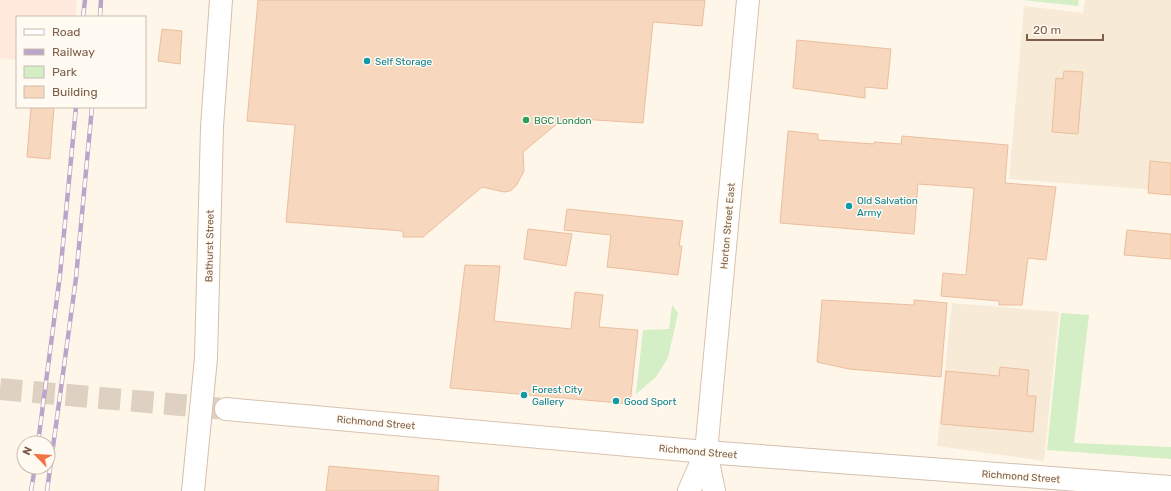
<svg xmlns="http://www.w3.org/2000/svg" width="1171" height="491" font-family="Rubik,sans-serif">
  <style>
    .residential { fill: #f7ead7 }
    .commercial { fill: #ffe9dd }
    .green { fill: #d4efc5 }
    .building { fill: #f7d7be; stroke: #ebbe9d }
    .lines { fill: none; stroke-linecap: round; stroke-linejoin: round }
    .secondary-tunnel { stroke: #ded1c1; stroke-width: 22; stroke-dasharray: 22 11; stroke-linecap: butt }
    .minor-casing { stroke: #d3c0ad; stroke-width: 24 }
    .tertiary-casing { stroke: #d3c0ad; stroke-width: 24 }
    .secondary-casing { stroke: #d9c2ac; stroke-width: 24 }
    .minor { stroke: #fff; stroke-width: 22 }
    .tertiary { stroke: #fff; stroke-width: 22 }
    .secondary { stroke: #fff; stroke-width: 22 }
    .rail-casing { stroke: #bba5cb; stroke-width: 4.5 }
    .rail { stroke: #fffaf2; stroke-width: 3; stroke-dasharray: 9; stroke-linecap: butt }
    .culture-dot { fill: #0f9aa8; stroke: #fffaf2; stroke-width: 1.5 }
    .leisure-dot { fill: #2e9e5b; stroke: #fffaf2; stroke-width: 1.5 }
    .labels { text-anchor: middle; stroke-width: 3; stroke-linejoin: round; paint-order: stroke }
    .culture-label { font-size: 10px; fill: #0d838f; stroke: #fffaf2; text-anchor: start }
    .leisure-label { font-size: 10px; fill: #27864d; stroke: #fffaf2; text-anchor: start }
    .street-label { font-size: 10px; fill: #7d5e49; stroke: #fffaf2 }
  </style>
  <rect width="100%" height="100%" fill="#fef7e9"/>
  <path class="residential" d="M1085,0H1171V191L1009,179L1024,6L1083,13Z
    M952,303L1059,312L1044,461L937,446Z"/>
  <path class="commercial" d="M0,0H77L76,17H17V60L0,58Z"/>
  <path class="green" d="M1022,0H1079L1078,6Z
    M672,305L678,313L668,358L656,377L636,394L643,330L669,329Z
    M1061,313L1089,315L1074,443L1171,447V459L1047,450Z"/>
  <path class="building" d="M258,0H705L702,26L653,22L643,123L564,118L523,152L524,171L516,186L510,191L504,192L482,187L423,237H403V231L286,222L295,125L247,121Z
    M162,29L182,31L180,64L158,61Z
    M797,40L891,49L887,89L865,87V98L793,88Z
    M1064,71L1083,72L1078,134L1052,132L1056,78L1063,79Z
    M31,107H54L50,159L27,157Z
    M788,131L818,134V140L874,144V142L901,144L902,136L1008,145L1005,183L1056,187L1046,260L1028,258L1022,305H999V301L941,296L943,273L966,275L974,188L918,184L914,234L780,223Z
    M1150,161L1171,163V195L1148,193Z
    M567,209L683,221L679,246H682L678,275L607,267L611,235L564,230Z
    M528,229L572,234L566,266L524,259Z
    M1127,230L1171,234V259L1124,255Z
    M465,265L500,266L494,321L571,329L575,292L603,295L599,327L638,330L630,404L450,388Z
    M822,300L914,305V300L947,303L941,377L849,369L817,362Z
    M1000,367L1029,370L1027,396H1036L1033,432L941,424L946,371L999,376Z
    M329,466L439,476L438,491H326Z"/>
  <g class="lines">
    <path class="secondary-tunnel" d="M0,389L226,409"/>
    <g class="minor-casing">
      <path id="minor" d="M193,491L206,358L212,127L221,0"/>
    </g>
    <g class="tertiary-casing">
      <path id="tertiary" d="M706,452L1171,487"/>
    </g>
    <g class="secondary-casing">
      <path id="secondary" d="M226,409L706,452
        M689,491L706,452
        M714,491L706,452L748,0"/>
    </g>
    <use href="#minor" class="minor"/>
    <use href="#tertiary" class="tertiary"/>
    <use href="#secondary" class="secondary"/>
    <g class="rail-casing">
      <path id="rail" d="M83,17L85,0
        M100,17L101,0
        M38,443L60,275L76,107
        M31,491L35,467
        M47,491L76,278L92,107"/>
    </g>
    <use href="#rail" class="rail"/>
  </g>
  <g class="culture-dot">
    <circle cx="367" cy="61" r="4"/>
    <circle cx="849" cy="206" r="4"/>
    <circle cx="524" cy="395" r="4"/>
    <circle cx="616" cy="401" r="4"/>
  </g>
  <circle class="leisure-dot" cx="526" cy="120" r="4"/>
  <g class="labels">
    <g class="culture-label">
      <text x="375" y="65">Self Storage</text>
      <text x="857" y="204">Old Salvation<tspan x="857" dy="12">Army</tspan></text>
      <text x="532" y="393">Forest City<tspan x="532" dy="12">Gallery</tspan></text>
      <text x="624" y="405">Good Sport</text>
    </g>
    <g class="leisure-label">
      <text x="534" y="124">BGC London</text>
    </g>
    <g class="street-label">
      <text transform="translate(727 226) rotate(-85)" y="4">Horton Street East</text>
      <text transform="translate(209 246) rotate(-89)" y="4">Bathurst Street</text>
      <text transform="translate(376 422) rotate(5)" y="4">Richmond Street</text>
      <text transform="translate(698 451) rotate(5)" y="4">Richmond Street</text>
      <text transform="translate(1021 476) rotate(4)" y="4">Richmond Street</text>
    </g>
  </g>
  <rect x="16" y="16" width="130" height="92" fill="#fffaf2" stroke="#cbbcae"/>
  <rect x="24" y="29" width="20" height="6" fill="#ffffff" stroke="#cbbcae"/>
  <text x="52" y="36" font-size="12" fill="#7d5e49">Road</text>
  <rect x="24" y="49" width="20" height="6" fill="#bba5cb" stroke="#cbbcae"/>
  <text x="52" y="56" font-size="12" fill="#7d5e49">Railway</text>
  <rect x="24" y="66" width="20" height="12" fill="#d4efc5" stroke="#cbbcae"/>
  <text x="52" y="76" font-size="12" fill="#7d5e49">Park</text>
  <rect x="24" y="86" width="20" height="12" fill="#f7d7be" stroke="#cbbcae"/>
  <text x="52" y="96" font-size="12" fill="#7d5e49">Building</text>
  <g transform="translate(36 455) rotate(295)"><circle r="19" fill="#fffaf2" stroke="#cbbcae"/>
  <path d="M0-3L7 15L0 10L-7 15Z" fill="#f37344"/>
  <text y="-6" font-size="11" font-weight="bold" text-anchor="middle" fill="#7d5e49">N</text>
  </g>
  <path d="M1027 34v6h76v-6" fill="none" stroke="#7d5e49" stroke-width="2"/>
  <text x="1033" y="34" font-size="12" fill="#7d5e49" stroke="#fffaf2" stroke-width="3" paint-order="stroke">20 m</text>
</svg>
